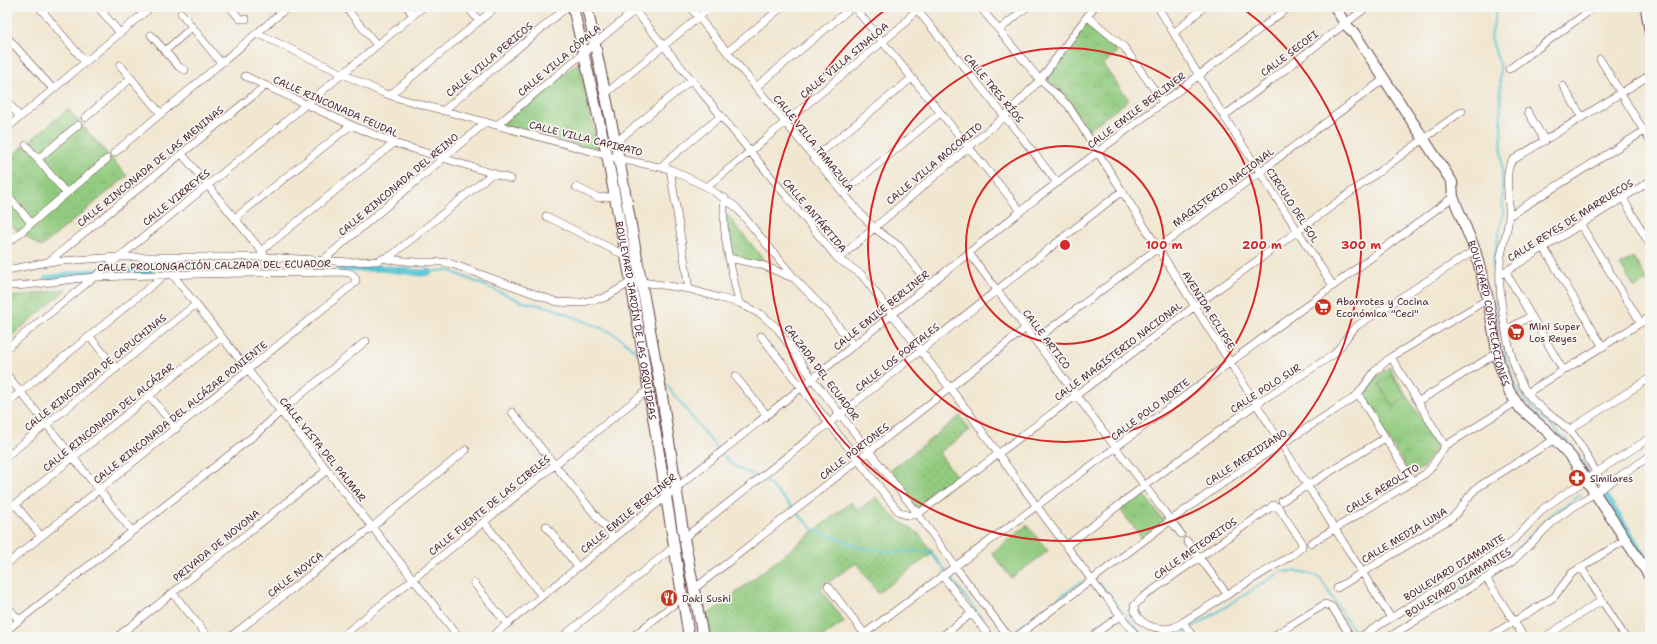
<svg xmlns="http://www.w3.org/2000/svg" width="1657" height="644" font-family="'Shantell Sans',sans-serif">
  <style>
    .grass { fill: url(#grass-dots); stroke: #6e7555 }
    .park { fill: url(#park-crowns); stroke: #6e7555 }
    .pitch { fill: #92cb7f; stroke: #6e7555 }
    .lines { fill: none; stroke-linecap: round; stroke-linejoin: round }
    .stream { stroke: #59c4d3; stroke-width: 2 }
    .canal { stroke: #59c4d3; stroke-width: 7 }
    .street-casing { stroke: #633d44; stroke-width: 8 }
    .secondary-casing { stroke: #633d44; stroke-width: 12 }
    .street { stroke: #fff; stroke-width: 7 }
    .secondary { stroke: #fff; stroke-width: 10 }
    .ring { fill: none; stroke: #d62828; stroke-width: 2 }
    .labels { text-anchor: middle; stroke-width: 3.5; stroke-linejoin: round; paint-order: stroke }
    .street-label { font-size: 10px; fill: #4a1f2b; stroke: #f6f6f2 }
    .poi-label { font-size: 10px; fill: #4a1f2b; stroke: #f6f6f2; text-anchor: start }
    .centre { fill: #d62828; stroke: #f6f6f2; stroke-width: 2 }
    .ring-label { font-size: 12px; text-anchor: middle; font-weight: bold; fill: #d62828; stroke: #f6f6f2; stroke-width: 3.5; stroke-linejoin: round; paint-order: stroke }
  </style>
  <defs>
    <pattern id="grass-dots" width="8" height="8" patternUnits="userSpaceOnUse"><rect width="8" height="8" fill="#92cb7f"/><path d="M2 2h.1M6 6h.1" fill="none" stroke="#7fae6e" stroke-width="1.8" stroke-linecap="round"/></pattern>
    <pattern id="park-crowns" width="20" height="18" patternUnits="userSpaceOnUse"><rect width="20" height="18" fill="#92cb7f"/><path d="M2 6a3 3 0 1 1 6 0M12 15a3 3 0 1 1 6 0" fill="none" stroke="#7fae6e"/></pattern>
  </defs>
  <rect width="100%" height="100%" fill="#f6f6f2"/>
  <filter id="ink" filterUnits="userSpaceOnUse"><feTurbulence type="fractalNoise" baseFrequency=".025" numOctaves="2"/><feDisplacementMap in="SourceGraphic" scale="8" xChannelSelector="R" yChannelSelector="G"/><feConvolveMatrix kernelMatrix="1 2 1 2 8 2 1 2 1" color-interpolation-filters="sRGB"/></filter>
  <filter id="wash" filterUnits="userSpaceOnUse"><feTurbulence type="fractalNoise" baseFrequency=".012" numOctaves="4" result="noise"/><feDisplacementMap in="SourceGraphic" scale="16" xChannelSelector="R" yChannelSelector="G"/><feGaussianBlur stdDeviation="0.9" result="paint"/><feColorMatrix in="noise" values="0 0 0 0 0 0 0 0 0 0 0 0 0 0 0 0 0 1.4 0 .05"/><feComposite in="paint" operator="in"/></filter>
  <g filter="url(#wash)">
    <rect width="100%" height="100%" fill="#f1e6d0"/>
    <path class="grass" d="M960,416L970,430L939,453L959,480L918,510L890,471Z
      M876,497L894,517L919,534L933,553L878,593L856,563L820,588L844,622L823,637H707L705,617L851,502L858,510Z"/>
    <path class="park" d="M1086,25L1118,51L1103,65L1129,100L1088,130L1066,97L1047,80Z
      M579,62L598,151L501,125Z
      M68,109L127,176L41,247L7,223V160Z
      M724,211L775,273L752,262L725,257Z
      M67,289L7,340V296H20Z
      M1389,367L1437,444L1423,468L1410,474L1364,400L1375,378Z
      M1141,491L1164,521L1142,538L1119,508Z"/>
    <path class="pitch" d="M1633,257L1647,280L1635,288L1620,265Z
      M1391,375L1406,398L1393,406L1379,384Z
      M1027,525L1048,551L1011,578L992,553Z"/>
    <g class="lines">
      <path class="stream" d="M1497,7L1491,37L1500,67L1503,215L1493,262V279L1506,361L1515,384L1523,399L1569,443L1590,472
        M429,272L448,270L523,302L549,307L611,332L623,340L640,355
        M664,382L719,451
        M722,454C734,469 741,469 757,477
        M761,480L768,483L793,508
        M796,512L815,531L838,538L858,547L893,552L927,551L931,553L946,571
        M948,574L996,637
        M1100,584L1143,636L1145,637
        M1010,634L1082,581
        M1174,637L1190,629L1281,572C1291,570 1311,572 1320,578L1356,635
        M1382,637L1510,556L1552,514L1581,495"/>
      <path class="canal" d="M340,269L380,268L421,273L429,272
        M47,279L90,272H150
        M1605,496L1650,566"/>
    </g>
  </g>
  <g filter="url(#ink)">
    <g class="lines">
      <g class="street-casing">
        <path id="street" d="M39,7L85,62
          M98,7L120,33
          M230,7L240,19H246
          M345,7L377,45
          M407,7L413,15
          M468,7L479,21
          M632,7L838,259L861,274L970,414L1017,480
          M690,7L859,212L874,228L899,246L929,285
          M854,7L1021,211
          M915,7C962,66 1012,122 1057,183
          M980,7L1040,80L1068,105L1391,618
          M1158,7L1211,96L1333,286
          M181,13L221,63
          M1088,17L1124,47L1163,102
          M999,30L1027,7
          M257,33L383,93L398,98L619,159L670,169L707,187L736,207L796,280L826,311L853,345
          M1174,33L1204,7
          M151,35L179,67L185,70
          M7,37L53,89
          M165,51L192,27
          M727,52L782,7
          M1600,59L1650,141
          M120,65L161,114
          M1509,69L1595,7
          M245,76L351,125L394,143L511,179
          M1563,86L1582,117
          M756,87L852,7
          M605,94L711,7
          M390,95L496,7
          M7,101L20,117
          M443,111L567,7
          M1528,112L1545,141
          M1224,116L1367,7
          M85,118L131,78
          M497,125L634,11
          M7,128L151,7
          M616,142L691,80
          M26,145L66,193
          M114,153L288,7
          M182,154L264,254
          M814,158L912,78
          M38,159L78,125
          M661,167L669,159L721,116
          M670,169L689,289
          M576,187L599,198L614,196
          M707,187L904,24L918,7
          M843,193L940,113
          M7,194L31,223
          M725,198C720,233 732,269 739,303
          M1623,198L1650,245
          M546,216L626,256
          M1509,216L1644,131
          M235,218L351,125
          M1581,225L1641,323
          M7,244L107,159
          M1544,248L1603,347
          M261,251L394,143
          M969,253L1181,534
          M729,258L762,265L793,278
          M386,259L415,262H442L452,264L557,302L578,303L593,300L604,298L631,282H642L689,289L720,298L739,303L762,315L778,329L812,378L918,514L955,566L1009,637
          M838,259L1004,117L1040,80L1094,7
          M322,261L486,122
          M48,262L265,86
          M7,270L48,262L118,257H266L349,262L377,261L392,255L493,173
          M1505,271L1563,370
          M172,274L459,637
          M1500,275L1650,181
          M7,286C38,286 67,278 98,277C180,273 262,273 344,272C350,273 354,274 356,280L355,283L7,564
          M1506,330L1531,316
          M761,336L898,511C906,516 910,516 918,514L1195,306L1462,111
          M90,337L116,369
          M1035,340L1384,79
          M7,348L267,137L423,7
          M1391,357L1445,446
          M7,375L132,531
          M735,376L767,415
          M1527,393L1650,317
          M1358,394L1413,482
          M150,396L176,429
          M1419,401L1497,353
          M7,403L166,274
          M512,412L614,538
          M1569,430L1650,378
          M7,456L196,304
          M1021,485L1102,594
          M1604,486C1592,468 1585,448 1571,432C1558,418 1539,410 1528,394C1508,365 1498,298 1500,264C1501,248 1508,232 1509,216C1510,202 1503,169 1513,160L1650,75
          M1282,501L1385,438
          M15,504L41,536
          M7,511L222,337
          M484,522L542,596
          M546,526L578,567
          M684,538L1122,191
          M1187,541L1227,594
          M1311,543L1425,474L1430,469L1445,446L1516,402
          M1066,546L1144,486L1256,404L1333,355C1343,346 1347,333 1358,325L1475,250
          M1581,567L1625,637
          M942,575L990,637
          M1486,578L1524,637
          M474,583L507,624
          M828,586L867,637
          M1337,588L1450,519C1462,511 1466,496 1478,487L1555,439
          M694,589L1026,328
          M173,593L208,637
          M1107,598L1137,637
          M7,606L19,620
          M1183,622L1292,555L1302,547L1301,541L1278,507L1273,505L1270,508L1143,597L1134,606C1135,625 1159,632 1174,627C1177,626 1180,624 1183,622L1193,637
          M7,630L256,434L280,412L366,341
          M117,637L327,470
          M230,637L372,527L466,450
          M341,637L649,389
          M491,637L1037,198L1289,7
          M562,637L675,546
          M632,637L683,597
          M860,637L1453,197
          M941,637L972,613
          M1016,637L1171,520L1243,469L1352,399L1358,394L1375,371L1391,357L1488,299
          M1091,637L1121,615
          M1272,637L1325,604L1332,607L1351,637
          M1360,637L1501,550L1516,538L1544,508L1600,470L1650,438
          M1389,637L1512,562L1557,518L1650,456
          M1489,637L1554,597L1572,573L1625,540
          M1545,637L1602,600"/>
      </g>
      <g class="secondary-casing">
        <g id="secondary">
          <path id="s1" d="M573,7L607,155L631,282L689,637"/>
          <path d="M587,7L619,159L662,396L684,538L703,637"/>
          <path id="s2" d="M1335,7L1345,24L1354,33L1452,182L1453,197L1475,250L1483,280L1488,299L1499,363L1509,391L1520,408L1548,432L1572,458L1650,577"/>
          <path d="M1649,7L1646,8L1650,33"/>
        </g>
      </g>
      <use href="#street" class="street"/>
      <use href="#secondary" class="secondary"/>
    </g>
  </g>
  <g class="ring">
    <circle cx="1065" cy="245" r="99"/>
    <circle cx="1065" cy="245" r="197"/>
    <path d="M1241 7A296 296 0 1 1 889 7"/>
  </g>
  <defs>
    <g id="supermarket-disc" transform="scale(0.9)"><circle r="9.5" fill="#c8321e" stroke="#f6f6f2"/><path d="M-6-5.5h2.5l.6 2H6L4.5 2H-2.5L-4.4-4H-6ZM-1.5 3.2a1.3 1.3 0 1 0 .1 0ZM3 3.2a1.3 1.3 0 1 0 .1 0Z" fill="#fff"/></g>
    <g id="pharmacy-disc" transform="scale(0.9)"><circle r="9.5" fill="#c8321e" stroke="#f6f6f2"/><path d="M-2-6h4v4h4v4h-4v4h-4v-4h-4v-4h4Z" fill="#fff"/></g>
    <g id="restaurant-disc" transform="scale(0.9)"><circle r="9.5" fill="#c8321e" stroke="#f6f6f2"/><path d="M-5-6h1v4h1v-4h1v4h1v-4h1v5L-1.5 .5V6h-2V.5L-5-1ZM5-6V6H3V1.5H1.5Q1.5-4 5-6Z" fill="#fff"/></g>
  </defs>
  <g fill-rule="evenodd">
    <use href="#supermarket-disc" x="1323" y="307"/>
    <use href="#supermarket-disc" x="1516" y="332"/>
    <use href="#pharmacy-disc" x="1577" y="478"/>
    <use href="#restaurant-disc" x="669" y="598"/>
  </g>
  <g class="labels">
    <g class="street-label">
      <text transform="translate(1289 53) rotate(-37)" y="4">CALLE SECOFI</text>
      <text transform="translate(489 59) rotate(-40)" y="4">CALLE VILLA PERICOS</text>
      <text transform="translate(559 60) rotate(-40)" y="4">CALLE VILLA CÓPALA</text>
      <text transform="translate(844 60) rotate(-40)" y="4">CALLE VILLA SINALOA</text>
      <text transform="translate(994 88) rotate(50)" y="4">CALLE TRES RÍOS</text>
      <text transform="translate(336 106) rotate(24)" y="4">CALLE RINCONADA FEUDAL</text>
      <text transform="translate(1136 110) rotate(-37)" y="4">CALLE EMILE BERLINER</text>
      <text transform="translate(586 138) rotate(14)" y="4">CALLE VILLA CAPIRATO</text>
      <text transform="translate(814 143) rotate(51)" y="4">CALLE VILLA TAMAZULA</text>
      <text transform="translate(934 163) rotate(-40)" y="4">CALLE VILLA MOCORITO</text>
      <text transform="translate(150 166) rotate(-39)" y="4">CALLE RINCONADA DE LAS MENINAS</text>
      <text transform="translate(398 184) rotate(-40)" y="4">CALLE RINCONADA DEL REINO</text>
      <text transform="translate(1223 187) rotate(-37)" y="4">MAGISTERIO NACIONAL</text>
      <text transform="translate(176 197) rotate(-39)" y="4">CALLE VIRREYES</text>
      <text transform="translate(1293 205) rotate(57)" y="4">CIRCULO DEL SOL</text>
      <text transform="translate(815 215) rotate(50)" y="4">CALLE ANTÁRTIDA</text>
      <text transform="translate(1570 220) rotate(-32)" y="4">CALLE REYES DE MARRUECOS</text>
      <text transform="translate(214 265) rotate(-1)" y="4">CALLE PROLONGACIÓN CALZADA DEL ECUADOR</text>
      <text transform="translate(881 310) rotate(-39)" y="4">CALLE EMILE BERLINER</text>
      <text transform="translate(1209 310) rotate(58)" y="4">AVENIDA ECLIPSE</text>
      <text dy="4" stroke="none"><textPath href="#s2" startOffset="348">BOULEVARD CONSTELACIONES</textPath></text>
      <text dy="4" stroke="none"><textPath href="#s1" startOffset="320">BOULEVARD JARDÍN DE LAS ORQUÍDEAS</textPath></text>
      <text transform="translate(1047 339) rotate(53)" y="4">CALLE ARTICO</text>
      <text transform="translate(1118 351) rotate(-37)" y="4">CALLE MAGISTERIO NACIONAL</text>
      <text transform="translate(897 357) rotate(-38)" y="4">CALLE LOS PORTALES</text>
      <text transform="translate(95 372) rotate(-39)" y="4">CALLE RINCONADA DE CAPUCHINAS</text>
      <text transform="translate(822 372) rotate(53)" y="4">CALZADA DEL ECUADOR</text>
      <text transform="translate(1265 388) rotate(-33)" y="4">CALLE POLO SUR</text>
      <text transform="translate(1150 409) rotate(-37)" y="4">CALLE POLO NORTE</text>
      <text transform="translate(180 412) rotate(-39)" y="4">CALLE RINCONADA DEL ALCÁZAR PONIENTE</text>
      <text transform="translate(108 417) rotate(-39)" y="4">CALLE RINCONADA DEL ALCÁZAR</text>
      <text transform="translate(323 449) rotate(51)" y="4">CALLE VISTA DEL PALMAR</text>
      <text transform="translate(854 451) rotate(-38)" y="4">CALLE PORTONES</text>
      <text transform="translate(1246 457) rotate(-33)" y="4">CALLE MERIDIANO</text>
      <text transform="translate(1382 488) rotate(-32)" y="4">CALLE AEROLITO</text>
      <text transform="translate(489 505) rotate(-39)" y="4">CALLE FUENTE DE LAS CIBELES</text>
      <text transform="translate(628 513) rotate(-39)" y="4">CALLE EMILE BERLINER</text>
      <text transform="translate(1404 535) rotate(-31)" y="4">CALLE MEDIA LUNA</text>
      <text transform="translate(216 545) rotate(-39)" y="4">PRIVADA DE NOVONA</text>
      <text transform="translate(1195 548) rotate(-35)" y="4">CALLE METEORITOS</text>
      <text transform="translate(1454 567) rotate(-32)" y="4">BOULEVARD DIAMANTE</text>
      <text transform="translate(295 574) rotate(-38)" y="4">CALLE NOVCA</text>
      <text transform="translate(1458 582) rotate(-32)" y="4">BOULEVARD DIAMANTES</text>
    </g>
    <g class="poi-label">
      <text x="1336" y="305">Abarrotes y Cocina<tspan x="1336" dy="12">Económica ''Ceci''</tspan></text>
      <text x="1529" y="330">Mini Super<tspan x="1529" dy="12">Los Reyes</tspan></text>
      <text x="1590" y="482">Similares</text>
      <text x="682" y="602">Daki Sushi</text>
    </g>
  </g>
  <circle cx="1065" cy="245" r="6" class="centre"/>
  <g class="ring-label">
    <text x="1164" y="249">100 m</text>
    <text x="1262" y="249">200 m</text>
    <text x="1361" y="249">300 m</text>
  </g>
  <rect width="1657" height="644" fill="none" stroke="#f6f6f2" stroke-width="24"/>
</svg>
